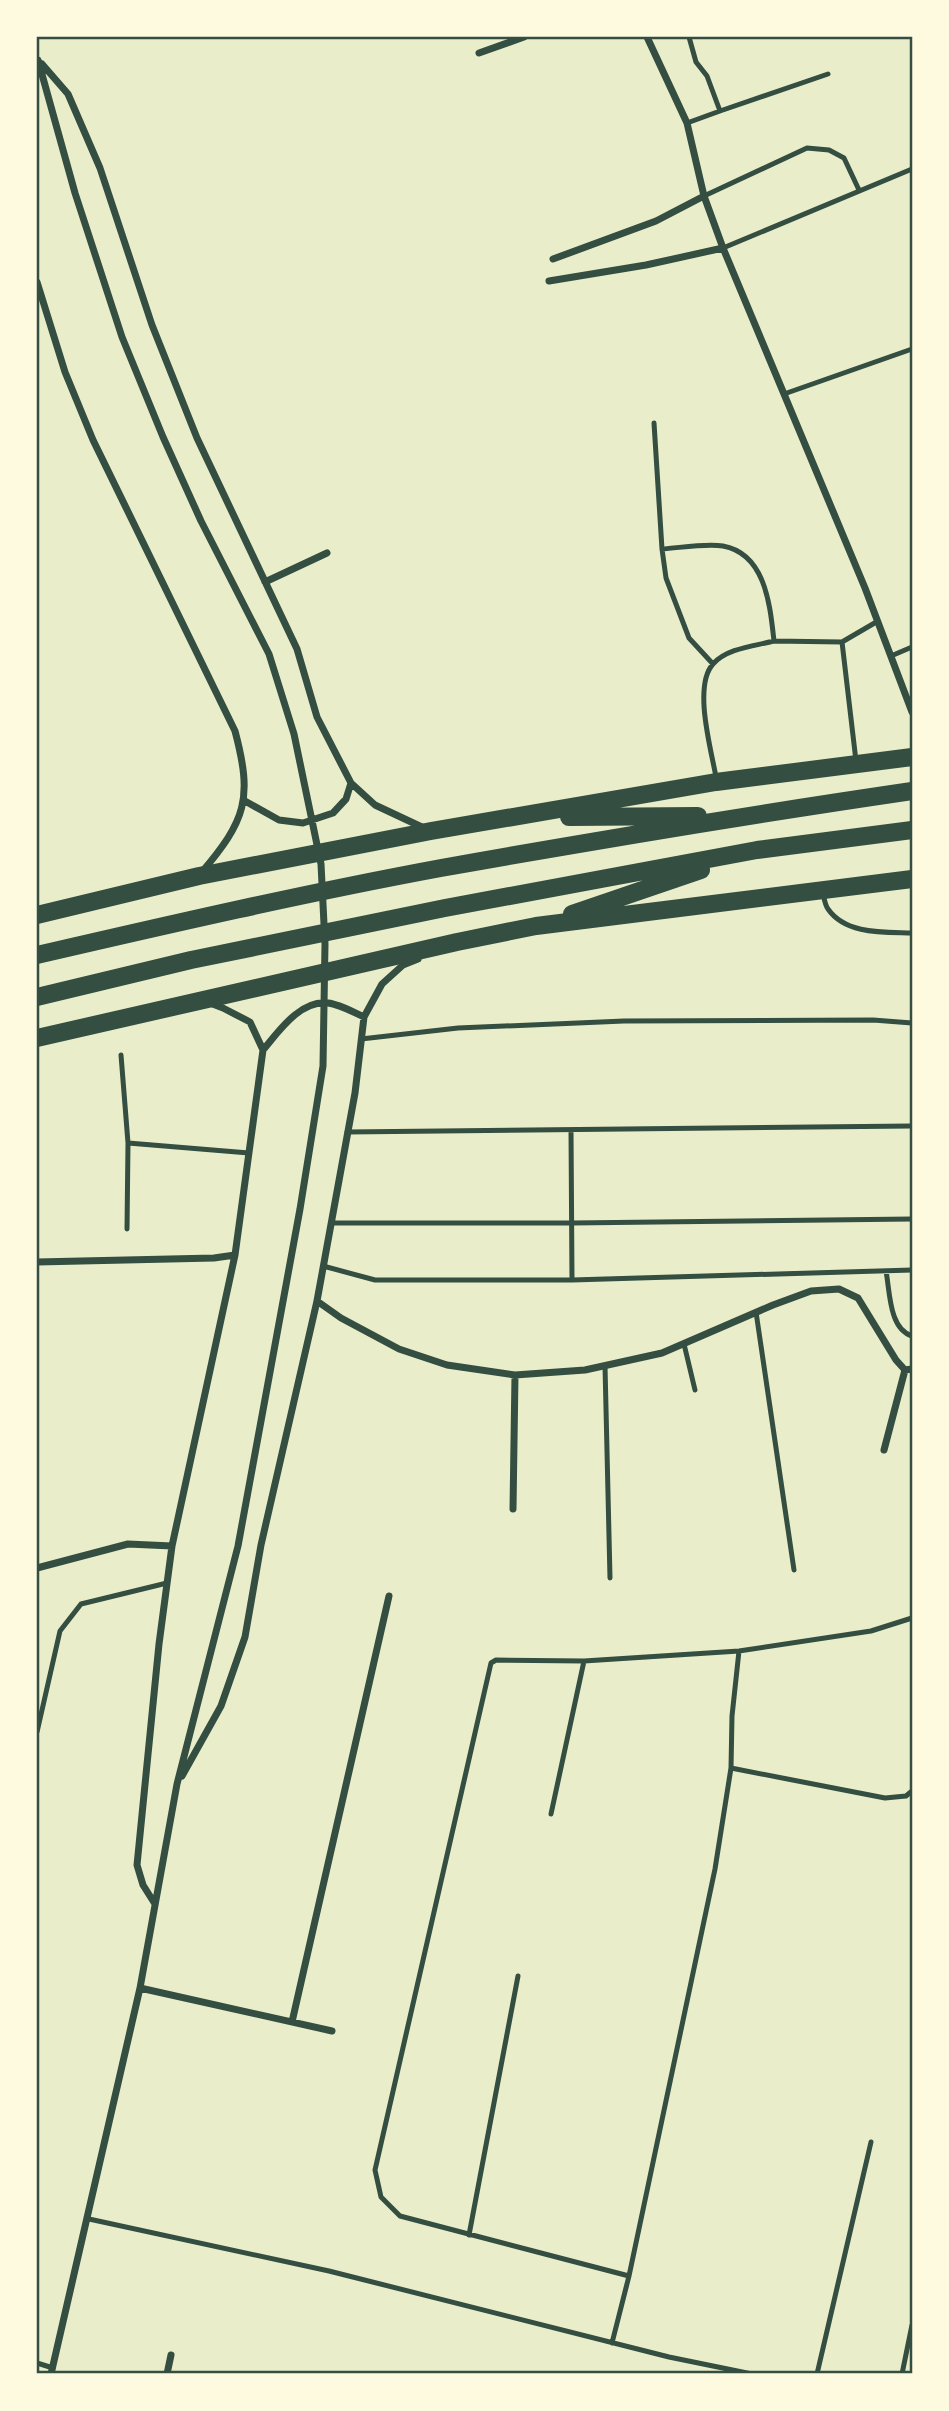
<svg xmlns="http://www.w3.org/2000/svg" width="949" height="2411" font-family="Commissioner,sans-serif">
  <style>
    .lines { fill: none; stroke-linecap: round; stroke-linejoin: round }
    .service { stroke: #344e41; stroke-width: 5 }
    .minor { stroke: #344e41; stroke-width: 7 }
    .primary { stroke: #344e41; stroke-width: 18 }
    .neatline { fill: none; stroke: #344e41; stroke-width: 2.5 }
  </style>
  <rect width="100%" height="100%" fill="#e9edc9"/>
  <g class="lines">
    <path class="service" d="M720,111L828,74
      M687,123L720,111L707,76L696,62L689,37
      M704,196L807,148L829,150L844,158L859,190
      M723,248L912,169
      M784,394L912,349
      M654,423L662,549C679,548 706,543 723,546C766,554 770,606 774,641L842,642L856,761
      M662,549L666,578L689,638L713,664
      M842,642L878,621
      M891,656L912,647
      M716,777C711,749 693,686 713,664C727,648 755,646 774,641
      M823,893C824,898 825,905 828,909C846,935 885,932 912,933
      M361,1039L458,1028L624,1021L873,1020L912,1023
      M121,1055L128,1143L127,1229
      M571,1130L572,1280
      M347,1132L912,1126
      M128,1143L249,1153
      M331,1223H572L912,1219
      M323,1266L375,1280H572L912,1270
      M886,1271C890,1292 889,1329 912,1336
      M756,1312L794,1570
      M684,1344L695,1390
      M605,1366L610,1578
      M584,1661L496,1660L491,1663L375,2170L381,2197L400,2216L629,2276
      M37,1732L60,1631L81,1604L167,1583
      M731,1768L885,1798L906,1796L912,1791
      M551,1814L584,1661L739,1651L871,1631L912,1618
      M89,2219L329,2271L669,2357L752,2374
      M469,2235L518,1976
      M612,2343L629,2276L715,1869L731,1768L732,1716L739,1651
      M37,2363L53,2368
      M817,2374L871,2142
      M902,2374L912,2325"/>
    <path class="minor" d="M647,37L687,123L704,196L723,248L865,588L912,712
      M479,53L524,37
      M38,60L75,193L122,337L163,437L201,521L269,654L294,734L321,864L325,944L323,1066L300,1209L238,1546L177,1784L140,1988L51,2374
      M42,64L68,94L100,168L152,325L197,438L297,649L317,717L351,783L375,805L424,828
      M553,259L656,221L704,196
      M549,281L646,265L723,248
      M37,282L65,372L93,440L235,731C253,799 246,820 201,873
      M265,582L327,553
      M245,801L279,820L303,823L333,813L346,799L351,783
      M263,1050C279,1031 300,1000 328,1003C339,1004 353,1012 364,1017
      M37,1262L214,1258L235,1255
      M317,1301L341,1318L399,1349L447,1365L515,1375L585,1370L662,1353L773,1305L811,1291L839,1289L858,1298L896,1360L905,1370L912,1369
      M884,1450L905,1370
      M513,1509L515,1375
      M37,1568L128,1544L172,1546
      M182,1776L221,1706L245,1637L261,1545L317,1301L355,1093L364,1017L382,984L403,965L418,959
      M155,1904L143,1885L137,1865L159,1644L172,1546L235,1255L263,1050L250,1022L223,1008L210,1003
      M140,1988L332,2031
      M292,2022L389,1596
      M167,2374L171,2355"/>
    <path class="primary" d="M569,817L698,816
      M572,914L701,870
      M37,915L199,876L431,831L716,782L912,757
      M37,955C171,924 306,893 441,868C598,840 755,814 912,791
      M37,997L191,960L445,908L757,850L912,830
      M37,1038L457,942L536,926L912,879"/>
  </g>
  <rect width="949" height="2411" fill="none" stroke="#fefae0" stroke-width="77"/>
  <rect x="38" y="38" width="873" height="2334" class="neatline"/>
</svg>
